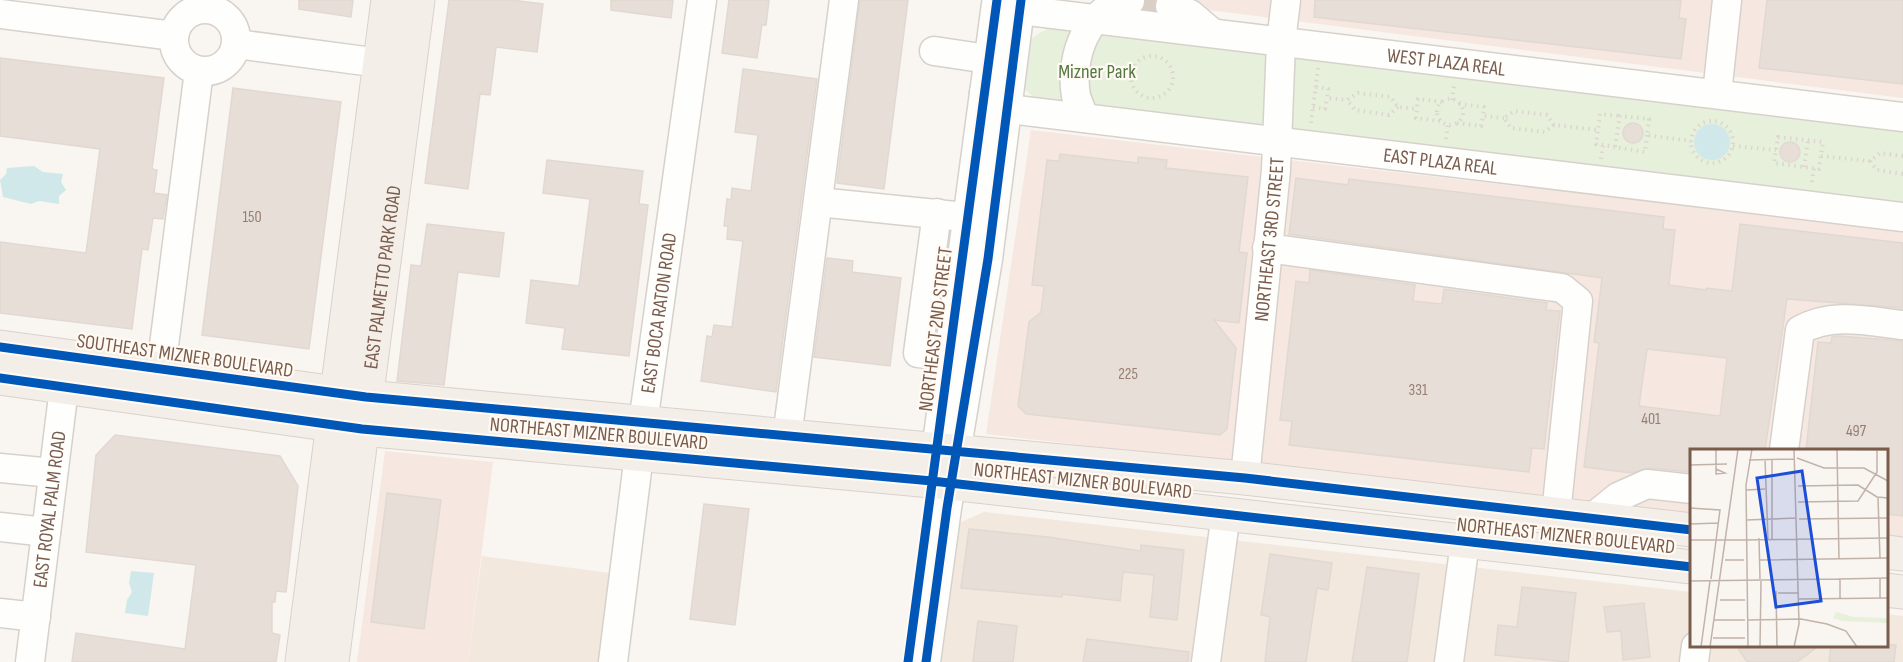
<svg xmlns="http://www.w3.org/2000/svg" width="1903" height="662" font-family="'Sofia Sans Condensed',sans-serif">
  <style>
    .residential { fill: #f2e8de }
    .commercial { fill: #f6e8e1 }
    .green { fill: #e7f0db }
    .water { fill: #d0e8ea }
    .building { fill: #e6ded7; stroke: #e2d8d2; stroke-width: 1.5; fill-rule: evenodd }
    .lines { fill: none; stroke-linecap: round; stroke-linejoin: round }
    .minor-tunnel { stroke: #d9cfc7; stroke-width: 28; stroke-dasharray: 28 14; stroke-linecap: butt }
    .minor-casing { stroke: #d7d1cb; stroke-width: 31 }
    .major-casing { stroke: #dad1cc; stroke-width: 35 }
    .path { stroke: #dcd5d0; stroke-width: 4; stroke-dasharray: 1.5 4.5; stroke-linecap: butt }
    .minor { stroke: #fefefd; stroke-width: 28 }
    .major { stroke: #f3eee8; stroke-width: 33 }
    .cycleway-casing { stroke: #fffaf3; stroke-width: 13 }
    .cycleway { stroke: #0057b8; stroke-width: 9 }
    .labels { text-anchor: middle; stroke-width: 4.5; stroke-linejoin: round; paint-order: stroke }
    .number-label { font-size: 16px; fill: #977e72 }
    .street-label { font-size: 20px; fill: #7a5c4d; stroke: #fffaf3 }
    .park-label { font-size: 20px; fill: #537a41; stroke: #fffaf3 }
    .inset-road { fill: none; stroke: #c2b3aa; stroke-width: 1.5 }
    .view { fill: #1d4ed8; fill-opacity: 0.15; stroke: #1d4ed8; stroke-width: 3 }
    .inset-edge { fill: none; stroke: #7a5c4d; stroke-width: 3 }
  </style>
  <rect width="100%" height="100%" fill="#f9f5f0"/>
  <path class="residential" d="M984,512L1691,592L1692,646H1886L1887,614L1903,616V662H941L959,523Z
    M482,556L610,573L598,662H468Z"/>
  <path class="commercial" d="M1129,0H1903V98Z
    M1031,130L1903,231V541L1887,539L1886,450H1692L1691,516L986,434Z
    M385,451L493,462L468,662H357Z"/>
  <path class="green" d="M1050,27L1903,127V203L1041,103L1019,85L1027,41Z"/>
  <path class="water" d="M1694 142a18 18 0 1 1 36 0a18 18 0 1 1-36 0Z
    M34,166L43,172L63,174L61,182L66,190L59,196V204L39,201L31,204L3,197L0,180L6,174L7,168Z
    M131,571L154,573L148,616L125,613L127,600L132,592L129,583Z"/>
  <path class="building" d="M299,0H353L351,17L299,9Z
    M449,0H511L543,4L537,52L496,47L490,95L480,94L468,189L425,183Z
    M611,0H673L671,18L611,10Z
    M729,0H769L766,25H762L757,58L722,53Z
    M860,0H908L884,189L837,183Z
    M1315,0H1681L1679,18L1686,19L1681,59L1314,17Z
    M1767,0H1903V84L1759,68Z
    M1145 5a5 5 0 1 1 10 0a5 5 0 1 1-10 0Z
    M0,58L164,78L152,169L157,170L154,193L167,195L163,219L153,218L148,250L142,249L132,329L0,313V242L86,253L100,149L0,136Z
    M743,69L817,79L776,392L701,381L707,336L712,337L714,325L732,327L743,241L727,239L728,226H724L727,199L731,200L732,188L751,191L758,135L735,132Z
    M233,88L341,102L309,349L202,335Z
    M1623 133a10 10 0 1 1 20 0a10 10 0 1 1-20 0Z
    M1780 152a10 10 0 1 1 20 0a10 10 0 1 1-20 0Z
    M1060,154L1138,163V157L1167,160L1166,168L1248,177L1239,252L1247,253L1239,323L1214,320L1236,348L1227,429L1220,435L1026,414L1018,406L1029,322L1041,312L1044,286L1032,285L1047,160L1059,161Z
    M547,160L643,171L639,204L648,205L629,356L562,349L565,328L526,323L531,280L579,286L590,199L543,193Z
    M1296,178L1348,185L1349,179L1664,217L1663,229L1675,230L1669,285L1706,290V288L1732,291L1740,224L1903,243V308L1787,299L1765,450H1692V472L1649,468L1632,473L1584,467L1599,343L1594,342L1602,278L1289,234ZM1647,349L1727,358L1720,416L1639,406Z
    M427,224L504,233L499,277L458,272L444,385L397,381L411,265L421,266Z
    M827,258L853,261L852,272L901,278L890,366L814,357Z
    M1310,270L1415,285L1413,301L1442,304L1444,289L1547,303L1546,310L1560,311L1544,449L1532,448L1529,472L1289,445L1292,421L1280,420L1296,281L1309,283Z
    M1839,336L1903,341V516L1887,514V450H1806L1818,342L1831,343L1832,337Z
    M115,435L280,456L298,486L286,592L276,591L275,602H272V633L280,635L276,662H72L76,633L185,649L196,565L86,552L96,455Z
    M387,493L441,500L424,629L371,622Z
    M704,504L749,509L735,625L690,619Z
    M969,529L1048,537L1141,551V545L1184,550L1177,620L1150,617L1154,575L1123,572L1120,601L1062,594V597L961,588Z
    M1270,554L1332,563L1328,590L1317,588L1306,662H1265L1270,617L1261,615Z
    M1367,567L1419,574L1407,662H1352Z
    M1522,587L1576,593L1568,662L1495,655L1498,625L1517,627Z
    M1644,603L1650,657L1623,660L1621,631L1607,632L1604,607Z
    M978,621L1017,626L1013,662H973Z
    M1087,639L1189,652L1188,662H1083Z
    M1736,645H1820L1797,662H1747Z
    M1831,645H1896L1894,662H1829Z"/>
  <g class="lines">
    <path class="minor-tunnel" d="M1130,1L1170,6"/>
    <g class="minor-casing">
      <g id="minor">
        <path d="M1170,6L1190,14L1210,31"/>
        <circle cx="205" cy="40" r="31"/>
        <path d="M0,14L174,36"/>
        <path id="s1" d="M994,24L1020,10L1903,117"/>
        <path d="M237,44L380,63"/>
        <path d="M934,51L1008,62"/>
        <path id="s2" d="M984,92L1008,109L1903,217"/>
        <path d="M1717,94L1727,0"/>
        <path d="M1084,118C1082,111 1078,103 1076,96C1069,57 1088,5 1130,1"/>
        <path d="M818,202L985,219"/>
        <path d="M937,213L918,353L949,357"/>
        <path d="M1267,248L1562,288L1578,301L1556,514"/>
        <path d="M161,369L199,71"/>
        <path d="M787,437L844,0"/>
        <path d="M1784,450L1800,330C1833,312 1867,321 1903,325"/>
        <path d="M0,468L53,473"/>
        <path d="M933,473L996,4"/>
        <path id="s3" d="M1245,478L1276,170L1281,42L1286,0"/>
        <path d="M1592,518L1618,497L1647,484L1692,489"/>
        <path d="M0,527L46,532"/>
        <path d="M0,613L36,617"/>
        <path id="s4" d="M30,662L67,364"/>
        <path id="s5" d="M613,662L643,423L702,0"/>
        <path d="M926,662L947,508L988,259L1021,0"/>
        <path d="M1206,662L1226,513"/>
        <path d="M1449,662L1465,542"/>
        <path d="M1694,662L1696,646"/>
      </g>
    </g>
    <g class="major-casing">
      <g id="major">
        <path d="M0,347L366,397L1245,478L1692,530"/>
        <path d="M0,378L362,429L932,481L1692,567"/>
        <path d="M1886,552L1903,554"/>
        <path d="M1886,590L1903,592"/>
        <path d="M302,662L388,0"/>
        <path id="s6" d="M332,662L418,0"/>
      </g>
    </g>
    <path class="path" d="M1131 77a21 21 0 1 1 42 0a21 21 0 1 1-42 0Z
      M1316,87L1328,89L1327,98L1347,100
      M1437 112a13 13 0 1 1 26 0a13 13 0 1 1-26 0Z
      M1452,100L1454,86
      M1459,104L1484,107L1483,116L1504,118
      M1313,107L1325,109L1327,98
      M1398,107L1389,115L1355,110L1347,100L1358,93L1391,97L1398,107L1417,109
      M1691 142a21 21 0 1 1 42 0a21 21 0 1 1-42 0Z
      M1440,121L1416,118L1418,99L1442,102
      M1311,123L1318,68
      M1457,123L1481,126L1483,116
      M1554,125L1545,132L1511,128L1504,118L1514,111L1547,115L1554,125L1598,130
      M1647,135L1645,152L1615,147L1620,116L1649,119L1647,135L1691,141
      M1778,137L1823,142L1819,169L1774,163Z
      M1446,139L1448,125
      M1733,146L1776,150
      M1615,147L1596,144L1600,114L1620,116
      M1821,156L1870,161
      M1903,156L1880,153L1870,161L1877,170L1903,174
      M1601,159L1603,145
      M1804,167L1808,141
      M1812,182L1814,168"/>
    <use href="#minor" class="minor"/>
    <use href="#major" class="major"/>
    <g class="cycleway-casing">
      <path id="cycleway" d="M0,347L366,397L1245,478L1692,530
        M0,378L362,429L932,481L1692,567
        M908,662L997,0
        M926,662L947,508L988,259L1021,0"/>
    </g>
    <use href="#cycleway" class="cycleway"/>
  </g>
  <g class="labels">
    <g class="number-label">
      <text x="252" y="222">150</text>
      <text x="1128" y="379">225</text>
      <text x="1418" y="395">331</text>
      <text x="1651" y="424">401</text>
      <text x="1856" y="436">497</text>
    </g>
    <g class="street-label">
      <text dy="7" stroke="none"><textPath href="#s1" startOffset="459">WEST PLAZA REAL</textPath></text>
      <text dy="7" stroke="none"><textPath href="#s2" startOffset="465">EAST PLAZA REAL</textPath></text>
      <text dy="7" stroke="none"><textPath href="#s3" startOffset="240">NORTHEAST 3RD STREET</textPath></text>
      <text dy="7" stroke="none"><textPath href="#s6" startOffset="388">EAST PALMETTO PARK ROAD</textPath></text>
      <text dy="7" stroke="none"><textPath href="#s5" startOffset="352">EAST BOCA RATON ROAD</textPath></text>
      <text transform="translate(935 329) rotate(-83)" y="7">NORTHEAST 2ND STREET</text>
      <text transform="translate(185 355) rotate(8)" y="7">SOUTHEAST MIZNER BOULEVARD</text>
      <text transform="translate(599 433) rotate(5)" y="7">NORTHEAST MIZNER BOULEVARD</text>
      <text transform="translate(1083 480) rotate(6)" y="7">NORTHEAST MIZNER BOULEVARD</text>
      <text dy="7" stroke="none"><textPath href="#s4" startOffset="154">EAST ROYAL PALM ROAD</textPath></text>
      <text transform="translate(1566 535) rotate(6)" y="7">NORTHEAST MIZNER BOULEVARD</text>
    </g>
    <g class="park-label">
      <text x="1097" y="78">Mizner Park</text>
    </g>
  </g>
  <g transform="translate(1690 449)">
    <rect width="198" height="198" fill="#f9f5f0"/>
    <path d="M146,163L164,168L196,169L198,174L152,172L143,169Z" fill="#e7f0db"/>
    <path class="inset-road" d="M26,0V25L35,24L26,20M104,0L109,175L104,198M134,0L198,1M147,0L149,110M107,9L134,19H174L198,32M75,10L78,90M82,10V90M59,11L105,10M0,16L37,15M108,37L168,36L187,48L198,49M56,41L75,40M188,49L190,109M108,53L168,52L187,23V0M0,59L30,61L21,130M109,70L198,69M56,71L106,69M0,75L28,74M69,89L70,130M0,91H54M54,91L198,89M35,111H54M69,111L198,109M190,129V149M148,130L198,129M150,130V150M0,132L150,130M88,144H109M86,146V142L87,198M109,150L198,149M30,151H55M24,171H55M57,171L111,170L137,175L156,182L167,198M23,189H55M11,198L20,132M20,198L48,0M58,198L56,36L62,0M70,198L71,132"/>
    <path class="view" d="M112,22L131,152L86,158L67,29Z"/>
    <rect width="198" height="198" class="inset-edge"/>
  </g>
</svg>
